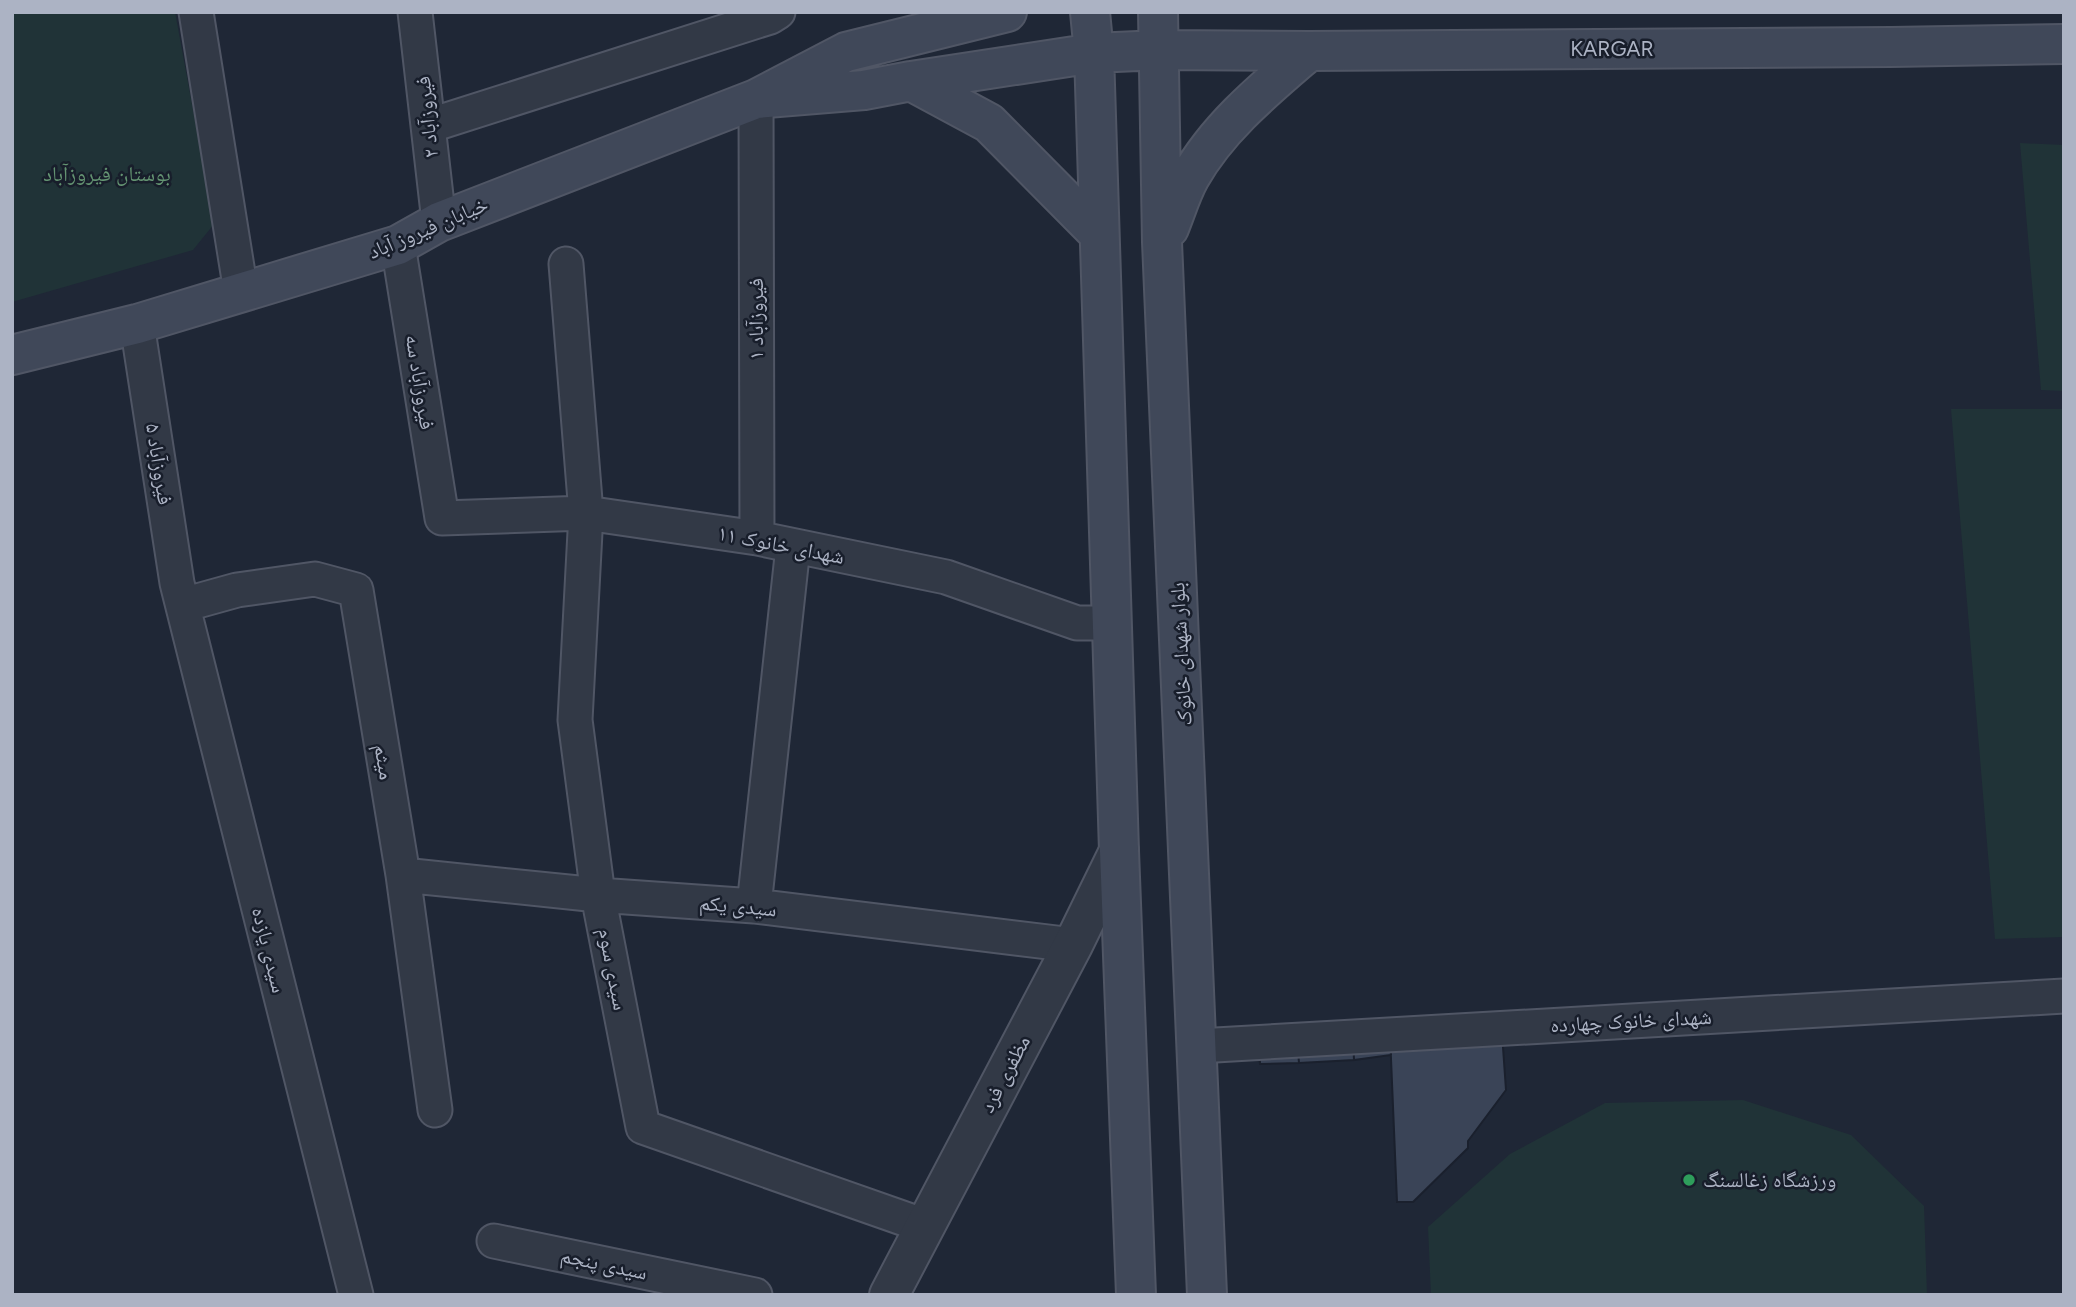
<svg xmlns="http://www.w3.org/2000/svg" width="2076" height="1307" font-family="Figtree,'Noto Naskh Arabic',sans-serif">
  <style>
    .park { fill: #203337 }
    .building { fill: #3a4457; stroke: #1a202d; stroke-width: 2 }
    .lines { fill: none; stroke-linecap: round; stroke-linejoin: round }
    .minor-casing { stroke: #505665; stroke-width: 37 }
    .tertiary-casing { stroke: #505665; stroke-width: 42 }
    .secondary-casing { stroke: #505665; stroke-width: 42 }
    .minor { stroke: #323946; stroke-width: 33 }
    .tertiary { stroke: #323946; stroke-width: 38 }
    .secondary { stroke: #404859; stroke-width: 38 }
    .leisure-dot { fill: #2e9e5b; stroke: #181e2b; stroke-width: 2.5 }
    .labels { text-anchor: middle; stroke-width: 5; stroke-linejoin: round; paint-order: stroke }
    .street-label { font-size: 21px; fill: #acb3c4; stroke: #181e2b }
    .park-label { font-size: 21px; fill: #649472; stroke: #181e2b }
    .poi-label { font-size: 21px; fill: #acb3c4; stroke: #181e2b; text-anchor: start }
  </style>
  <rect width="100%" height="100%" fill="#1f2736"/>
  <path class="park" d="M12,12H175L214,224L193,250L12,302Z
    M2020,143L2064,145V391L2041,390Z
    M1951,409H2064V937L1995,939Z
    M1743,1100L1851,1135L1924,1206L1927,1295H1431L1428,1227L1510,1154L1605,1103Z"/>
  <path class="building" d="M1502,1033L1506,1090L1468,1141V1148L1413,1202H1397L1390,1035Z
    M1390,1035L1391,1055L1354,1060L1353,1037Z
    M1353,1037L1354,1060L1299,1063L1297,1039Z
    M1297,1039L1299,1063L1260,1064L1259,1041Z"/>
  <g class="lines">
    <g class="minor-casing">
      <path id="minor" d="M196,12L241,292
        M415,12L439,222
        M756,99L757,538
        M428,126L770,17L778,12
        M398,245L442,518L586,513L757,538L946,577L1077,623H1112
        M566,264L586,513L575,720L598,895L643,1127L925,1226
        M137,324L177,583L356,1295
        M183,605L237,590L315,579L356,590L403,875L435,1110
        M403,875L598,895L754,906L1073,945
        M754,906L793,547
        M1198,1046L2064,996
        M494,1241L755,1295"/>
    </g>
    <g class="tertiary-casing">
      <path id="tertiary" d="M889,1295L1073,945L1119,851"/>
    </g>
    <g class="secondary-casing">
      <path id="secondary" d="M1090,12L1094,53L1119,851L1136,1295
        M1158,12L1162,242L1207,1295
        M911,81L989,123L1099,234
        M756,99L864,90L911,81L1094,53L1160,50L1309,51L1891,47L2064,44
        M1169,228C1176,211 1181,193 1190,177C1218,127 1266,88 1309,51
        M12,355L137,324L398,245L439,222L756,99L846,52L1007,12"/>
    </g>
    <use href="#minor" class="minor"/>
    <use href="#tertiary" class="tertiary"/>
    <use href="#secondary" class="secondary"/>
  </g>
  <circle class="leisure-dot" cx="1689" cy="1180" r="7"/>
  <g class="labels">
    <g class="street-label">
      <text x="1612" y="56">KARGAR</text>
      <text transform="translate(427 117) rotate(-96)" y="7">فیروزآباد ۲</text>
      <text transform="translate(428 228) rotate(-23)" y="7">خیابان فیروز آباد</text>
      <text transform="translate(756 319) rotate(-90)" y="7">فیروزآباد ۱</text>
      <text transform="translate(420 382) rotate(81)" y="7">فیروزآباد سه</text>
      <text transform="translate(159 464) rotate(81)" y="7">فیروزآباد ۵</text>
      <text transform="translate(781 545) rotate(11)" y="7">شهدای خانوک ۱۱</text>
      <text transform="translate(1181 654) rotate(-93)" y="7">بلوار شهدای خانوک</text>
      <text transform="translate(384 762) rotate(81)" y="7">میثم</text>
      <text transform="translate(738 906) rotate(5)" y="7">سیدی یکم</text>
      <text transform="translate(269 950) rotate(76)" y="7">سیدی یازده</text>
      <text transform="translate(613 969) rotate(79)" y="7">سیدی سوم</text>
      <text transform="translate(1631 1021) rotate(-3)" y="7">شهدای خانوک چهارده</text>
      <text transform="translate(1005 1074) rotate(-62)" y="7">مظفری فرد</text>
      <text transform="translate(604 1264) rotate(12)" y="7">سیدی پنجم</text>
    </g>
    <g class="park-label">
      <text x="107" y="181">بوستان فیروزآباد</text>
    </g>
    <g class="poi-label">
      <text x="1703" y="1187">ورزشگاه زغالسنگ</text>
    </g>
  </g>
  <rect width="2076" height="1307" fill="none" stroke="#acb3c4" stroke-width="28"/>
</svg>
